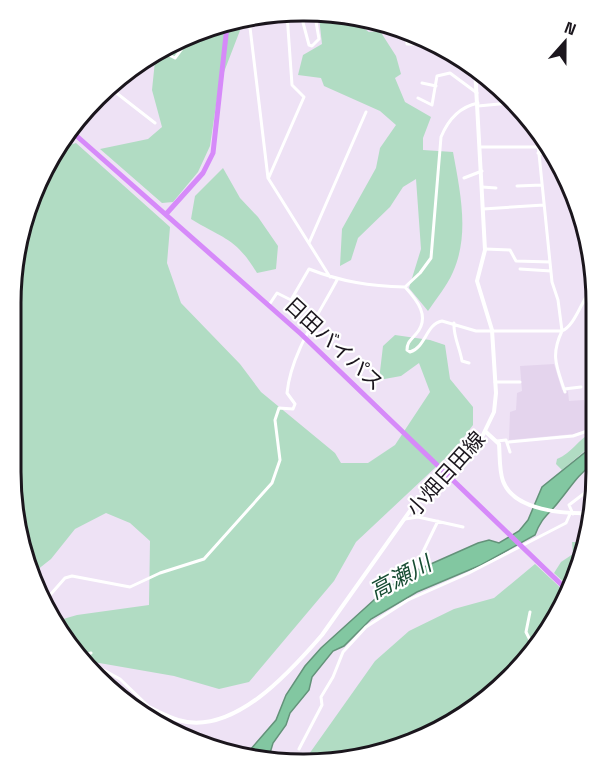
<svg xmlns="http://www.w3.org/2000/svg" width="607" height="775" font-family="'Space Grotesk','Noto Sans JP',sans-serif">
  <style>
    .built { fill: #e4d4ed }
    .green { fill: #b1dcc3 }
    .water { fill: #82c7a1; stroke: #639279; stroke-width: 1.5 }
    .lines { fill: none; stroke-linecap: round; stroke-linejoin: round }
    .street { stroke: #fff; stroke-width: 3 }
    .secondary { stroke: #fff; stroke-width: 4 }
    .highway { stroke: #d68af9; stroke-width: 5 }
    .labels { text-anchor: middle; stroke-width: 4.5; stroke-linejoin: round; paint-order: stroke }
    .street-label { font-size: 21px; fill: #1b161d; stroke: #fff }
    .water-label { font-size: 22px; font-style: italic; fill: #164c32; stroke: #fff }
    .rim { fill: none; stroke: #1b161d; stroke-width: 3 }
  </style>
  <rect width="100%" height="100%" fill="#eee2f5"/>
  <path class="built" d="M554,364L562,390L568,391L569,401L584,400L588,429L574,434L509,440L510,412L516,410L517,393L522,391L520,366Z"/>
  <path class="green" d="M319,17L350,19L369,32L380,31L396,56L401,74L395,78L405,102L431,117L423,138V150L453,152C460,191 470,234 453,272C447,286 436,299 428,311L409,288L421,249L416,179L403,187L390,207L358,238L351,260L340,266L342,229L376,168L380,148L396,125L380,111L324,86L321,78L298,75L303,55L322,44Z
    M244,20L219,85L210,146L198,172L173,202L162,203L100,149L148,139L162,127L152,90L156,51Z
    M76,143L170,227L167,263L181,303L240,364L261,392L335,453L341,463H368L395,445L430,392L419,363L401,376L379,380L383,346L395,335L430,340L445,345L450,379L473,407V425L455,449L356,542L334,581L249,682L219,689L174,676L82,660L53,622L77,615L149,605L150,541L130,523L106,513L75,529L51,559L32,574L20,547L11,285L26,209L61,148Z
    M223,168L240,198L258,217L278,246L276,269L257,273C235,237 225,240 191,219L195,196Z
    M593,432V444L562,470L556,464L557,459C572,453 578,439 593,432Z
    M572,542H585L567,585L554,573L561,562L573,554Z
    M535,564L565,592L547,635L497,692L450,725L379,755L302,764L375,661L409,631L454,609L494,598Z"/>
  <path class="water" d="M593,446L592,465C577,475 571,487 560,500C549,515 542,516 535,535L481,565L417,592L371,619L344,646L333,651L312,677L309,690L290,713L286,725L273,743L268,760L244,757L276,720L286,695L305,666L321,648L386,589L415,571L478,543L489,540L499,543L519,531L528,520L542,487Z"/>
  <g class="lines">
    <path class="street" d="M301,15L309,45L312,46L319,39L315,16
      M249,19L268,178L330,277
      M405,33L407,44H427
      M169,46V55L175,58L189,39
      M422,83L436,86
      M110,88L155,123
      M418,98L432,105L437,76L450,73L477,93
      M478,106L510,103
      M537,134L552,282L558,300L562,331
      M481,147H538
      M538,153L556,156
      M269,177L304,97L292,85L287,14
      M464,178L482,171
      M517,186L542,185
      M482,187L496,188
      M483,209L544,205
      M309,243L366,112
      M485,249L510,250L516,261L550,262
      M520,269L551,271
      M405,287C417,300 431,317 416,334C411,340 407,342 407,350L410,352C426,347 426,324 442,321L476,331H562
      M269,305L277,293L291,300L309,269C342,282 370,286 405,287L420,273L431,258L441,137C448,120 459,107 478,103
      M454,323C453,336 460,348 462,361L469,363
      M495,382H520
      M564,389L581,387
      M565,392C557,367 550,356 562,331C577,324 582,296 596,284
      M497,441L506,440L510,452
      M509,442L573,436L593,429
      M573,514L569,505L586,492
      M405,519L418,517L463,527
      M416,566L438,521
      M43,603L65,578L72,576L130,587L160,573L204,559L272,483L280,460L275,420L279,408L293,409L295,404L287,393C291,353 318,316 337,280
      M530,612L526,632L531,642L538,645
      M91,653L84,655L89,662L120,679L147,705
      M299,749L322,705L321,697L333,677L343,652L366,627L408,600L469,573L566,523L570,514"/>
    <path class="secondary" d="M486,432L499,444C500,456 499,470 503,481C514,511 565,514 591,513
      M103,683C128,695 152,711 178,720C233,737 291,671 322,635L417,501L480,441L494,412L496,393L492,330L477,281L485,250L475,68"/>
    <path class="highway" d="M71,131L301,334L566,589
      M167,213L203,173L213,153L227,26"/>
  </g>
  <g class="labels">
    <g class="street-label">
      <text transform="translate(334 344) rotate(43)" y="7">日田バイパス</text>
      <text transform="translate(446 474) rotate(-48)" y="7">小畑日田線</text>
    </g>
    <g class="water-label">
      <text transform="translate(400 577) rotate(-28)" y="8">高瀬川</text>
    </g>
  </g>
  <path d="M0 0H607V775H0ZM303 21H304A282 282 0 0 1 586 303V472A282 282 0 0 1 304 754H303A282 282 0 0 1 21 472V303A282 282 0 0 1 303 21Z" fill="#fff" fill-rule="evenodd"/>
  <path class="rim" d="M303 21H304A282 282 0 0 1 586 303V472A282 282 0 0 1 304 754H303A282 282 0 0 1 21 472V303A282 282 0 0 1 303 21Z"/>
  <g transform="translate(565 42) rotate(21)" stroke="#ffffff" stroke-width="4.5" paint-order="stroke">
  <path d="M0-4.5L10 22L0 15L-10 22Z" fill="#1b161d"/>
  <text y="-9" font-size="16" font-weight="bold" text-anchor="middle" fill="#1b161d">N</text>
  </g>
</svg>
